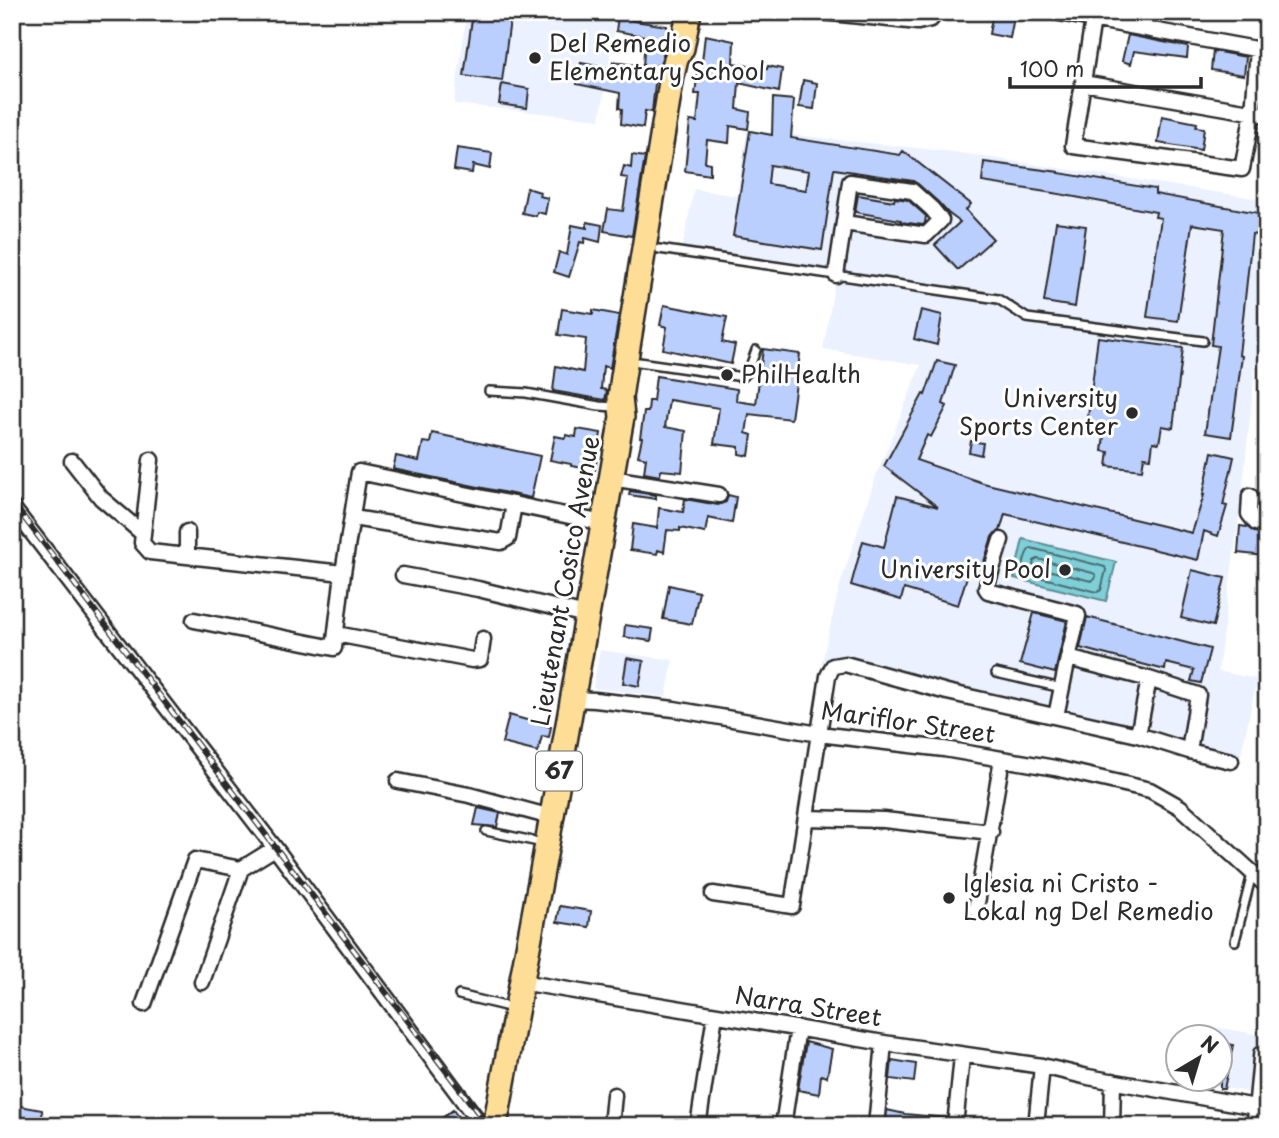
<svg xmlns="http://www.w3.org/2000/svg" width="1279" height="1138" font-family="'Playpen Sans',sans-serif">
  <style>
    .built { fill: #ebf1ff }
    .water { fill: #7ecfd7; stroke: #5d8d92; stroke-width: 2 }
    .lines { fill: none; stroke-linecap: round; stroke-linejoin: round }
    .shore { stroke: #4c6d70; stroke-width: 2 }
    .building { fill: #bbcfff; stroke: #2b2b2b; stroke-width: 2; fill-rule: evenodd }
    .lane-casing { stroke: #2b2b2b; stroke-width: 12 }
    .street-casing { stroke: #2b2b2b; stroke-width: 19 }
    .primary-casing { stroke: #2b2b2b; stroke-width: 28 }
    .lane { stroke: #fff; stroke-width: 7 }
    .street { stroke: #fff; stroke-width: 14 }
    .primary { stroke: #fedd96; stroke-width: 23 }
    .rail-casing { stroke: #2b2b2b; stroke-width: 6 }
    .rail { stroke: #fff; stroke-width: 3.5; stroke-dasharray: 10; stroke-linecap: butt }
    .poi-dot { fill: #2b2b2b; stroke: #fff; stroke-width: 2.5 }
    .labels { text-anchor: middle; stroke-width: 6; stroke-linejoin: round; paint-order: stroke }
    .shield { fill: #fff; stroke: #6b6b6b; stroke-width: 2 }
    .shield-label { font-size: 23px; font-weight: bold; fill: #2b2b2b }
    .poi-label { font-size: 24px; fill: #2b2b2b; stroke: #fff; text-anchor: start }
    .street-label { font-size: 24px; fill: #2b2b2b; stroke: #fff }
  </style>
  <rect width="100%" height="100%" fill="#fff"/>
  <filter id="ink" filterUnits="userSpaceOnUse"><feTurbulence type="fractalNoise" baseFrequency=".0143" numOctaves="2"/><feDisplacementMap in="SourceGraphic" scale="14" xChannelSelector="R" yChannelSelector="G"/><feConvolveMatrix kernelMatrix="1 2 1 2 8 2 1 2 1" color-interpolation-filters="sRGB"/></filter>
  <g filter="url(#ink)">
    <path class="built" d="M467,12H617L600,119L454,104Z
      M747,130L954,152L1267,200V289L1258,340L1242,494L1218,671L1257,679L1239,764L961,697L821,666L839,588L876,476L921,365L823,349L836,276L681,255L694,189L737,196Z
      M600,650L673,660L666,697L593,688Z
      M1202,1025L1267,1036V1095L1194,1083L1195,1079L1220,1078V1036H1200Z"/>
    <path class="water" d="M1023,539L1116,562L1106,601L1014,578Z"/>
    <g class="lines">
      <path class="shore" d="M1031,548L1105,567L1106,570L1101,590L1097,592L1024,573C1022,567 1025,552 1031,548Z
        M1038,559L1093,573L1096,575L1095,579L1091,581L1036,567L1033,565L1034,561Z"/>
    </g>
    <path class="building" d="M473,12H511L502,81L464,76Z
      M993,12H1015L1010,38L989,34Z
      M618,16L635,21L667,26L664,51L660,65H657L652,112L645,111L643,128L621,124L622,109L619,108L620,93L577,84L581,63L612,69L613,62L643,66L645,36L616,31Z
      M705,35L734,41L733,63L767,69L768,66L782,69L779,92L739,83L737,109L750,112L748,129L730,126L729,143L707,140L705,162L710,163V175L685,171L690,121L697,122L700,94H695L699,62H702Z
      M1128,35L1188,47L1187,58L1134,51L1131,64L1122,61Z
      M1213,51L1246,57L1244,75L1211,70Z
      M803,80L817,83L814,109L799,107Z
      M502,84L529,89L527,108L499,104Z
      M773,98L794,100L791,138L900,155L903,151L971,204L966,210L993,239L958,270L935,245L960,222L948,213L938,202L918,184L913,181L834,169L822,250L733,236L750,131L772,135ZM770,165L809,171L806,190L768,184Z
      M1162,116L1197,123L1196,127L1204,128L1201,150L1158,143Z
      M457,148L492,153L490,169L473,165L472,173L454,170Z
      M632,155L645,157L632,236L604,231L608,209L623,211L628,178L621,177L624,166L631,168Z
      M984,162L1059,172V173L1155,189V194L1264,214L1261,236L1252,234L1239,355L1242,356L1231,437L1205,433L1218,346L1211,345L1224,229L1192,224L1178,321L1147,317L1161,218L1155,217L1156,212L1059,194L982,182Z
      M527,188L540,192L539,196L548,198L545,214L537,212L536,216L522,213Z
      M858,195L894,201L895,198L908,200L926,216L925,223L923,225L901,222V220L855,212Z
      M587,222L602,225L600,242L585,238L584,243L580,242L569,277L554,272L559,252L567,255L572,225L587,228Z
      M1056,222L1086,226L1075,307L1044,302Z
      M664,305L727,317L722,342L735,345L731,364L663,349L667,327L660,325Z
      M562,309L593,314V310L619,315L610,368L603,366L601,389L607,390L605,400L553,391L556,366L583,372L586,339L558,335Z
      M921,310L942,315L937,345L914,339Z
      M1098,337L1183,348L1173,428L1162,426L1159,443L1153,442L1151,458L1144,457L1142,470L1107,466L1109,452L1102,451L1104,436L1086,433Z
      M763,349L800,354L791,419L749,414L746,433L752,435L749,456L739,454V447L714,444L719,408L669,400L665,427L686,431L682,472L661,470L660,476L644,473L646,458L638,456L642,438H640L644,412H648L649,401H653L656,376L737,389L736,401L756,404Z
      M937,361L955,365L943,404L947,406L931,437L927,435L916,460L983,483L1192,533L1204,495H1203L1212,452L1234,457L1223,505L1227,506L1218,536L1204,531L1198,560L1005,514L1000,531L995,533L992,537L980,574L969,570L958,605L904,589L901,600L851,585L863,541L884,547L897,496L938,507L884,466L923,394L925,395Z
      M577,429L601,433L595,470L571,466V464L550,460L555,436L565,438L566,435L576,437Z
      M432,433L540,456L531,498L393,469L396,456L419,461L423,442L430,443Z
      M971,441L983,443L981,455L969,452Z
      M630,491L656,495V499L629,495Z
      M728,495L736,497L732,523L708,518L705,533L680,528V531L667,530L664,552L658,550L657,554L630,550L633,524L657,528L659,508L683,512L685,499L718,505L726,502Z
      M1240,526L1247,527L1254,532L1267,534L1265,556L1238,553Z
      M1192,570L1225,578L1213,626L1181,618Z
      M669,585L699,592L692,624L663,619Z
      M1034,613L1067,621L1055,673L1020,664Z
      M1087,617L1210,649L1201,683L1191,681L1194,670L1166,663L1165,670L1080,648Z
      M625,625L653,629L651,641L624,637Z
      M627,658L644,661L639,686L623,683Z
      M509,715L551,727L549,737L542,736L538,752L502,743Z
      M478,808L500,813L497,827L474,825Z
      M560,906L591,911L589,927L557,922Z
      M806,1042L832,1049L827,1077L821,1075L819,1094L798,1090Z
      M1220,1042L1233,1045L1224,1089H1220Z
      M892,1060L916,1064L914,1082L890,1079Z
      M20,1106L42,1110L43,1126H22Z
      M453,1110L465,1126H447L442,1118Z
      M887,1110L905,1114L946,1118L945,1126H886Z"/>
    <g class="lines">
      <g class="lane-casing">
        <path id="lane" d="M659,249L998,299L1027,318L1203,341
          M639,362L743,377L748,372L756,350
          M489,391L526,393L599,406L616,407
          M996,673L1062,688
          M486,831L543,843
          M1235,941L1252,874
          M459,995L513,1008
          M1251,1126L1258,1052"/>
      </g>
      <g class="street-casing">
        <path id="street" d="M822,12L918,22L931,19L935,12
          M1054,12L1266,51
          M1093,19L1073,146L1242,169L1253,112L1258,50
          M1083,83L1267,115
          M836,275L850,182L912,191L932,209L941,220L926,235L844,223
          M151,460L142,543L150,552L343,573
          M72,461L101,498L142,533
          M611,478L719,495
          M1250,496L1249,514L1256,523L1267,525
          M12,507L275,848L482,1126
          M353,518L501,542L508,538L514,504
          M1001,540L986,588L988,591L1077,614L1078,616L1068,658L1056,716
          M187,556V532
          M403,575L478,589L586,615
          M194,620L334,648L343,573L359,472L603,523
          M336,634L472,660L480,659L483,639
          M1068,658L1149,679L1198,695L1189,751
          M572,699L595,700L674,709L819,734L944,749L1055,768L1150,790L1180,807L1267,886
          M1138,735L1149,679
          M398,781L469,795L551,817
          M806,818L884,820L991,832
          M713,894L792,906L828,676L833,666L845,664L947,692L1138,735L1189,751L1231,761
          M976,909L1002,759
          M202,982L241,869L275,848
          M521,982L884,1043L1042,1066L1088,1077L1267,1109
          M144,1004L195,860L241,869
          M611,1126L614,1095
          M698,1126L715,1015
          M783,1126L798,1028
          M876,1126L884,1043
          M955,1126L962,1056
          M1036,1126L1042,1066
          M1112,1126L1113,1081"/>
      </g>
      <g class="primary-casing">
        <path id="primary" d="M495,1126L547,844L622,417L620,398L623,377L672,76L676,59L682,48L689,12"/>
      </g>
      <use href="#lane" class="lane"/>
      <use href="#street" class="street"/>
      <use href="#primary" class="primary"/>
      <g class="rail-casing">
        <path id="rail" d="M12,502L488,1126"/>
      </g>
      <use href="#rail" class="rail"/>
    </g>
  </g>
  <g class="poi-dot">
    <circle cx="535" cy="58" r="7"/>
    <circle cx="727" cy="375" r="7"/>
    <circle cx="1132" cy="413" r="7"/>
    <circle cx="1065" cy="570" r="7"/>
    <circle cx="949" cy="898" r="7"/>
  </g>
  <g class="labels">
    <rect class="shield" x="536" y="751.5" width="46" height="39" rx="5"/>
    <g class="shield-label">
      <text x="559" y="779">67</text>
    </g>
    <g class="poi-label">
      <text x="549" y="52">Del Remedio<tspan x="549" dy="28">Elementary School</tspan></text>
      <text x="741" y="383">PhilHealth</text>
      <text x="1118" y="407" text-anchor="end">University<tspan x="1118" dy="28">Sports Center</tspan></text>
      <text x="1051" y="578" text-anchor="end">University Pool</text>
      <text x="963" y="892">Iglesia ni Cristo -<tspan x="963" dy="28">Lokal ng Del Remedio</tspan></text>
    </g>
    <g class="street-label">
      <text transform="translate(566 581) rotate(-80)" y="8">Lieutenant Cosico Avenue</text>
      <text transform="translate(908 723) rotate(8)" y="8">Mariflor Street</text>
      <text transform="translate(808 1007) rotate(9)" y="8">Narra Street</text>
    </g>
  </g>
  <rect width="1279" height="1138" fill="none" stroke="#fff" stroke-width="42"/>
  <rect x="21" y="21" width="1237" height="1096" fill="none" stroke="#2b2b2b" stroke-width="2.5" filter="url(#ink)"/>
  <g transform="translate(1199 1058) rotate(38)"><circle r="33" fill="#ffffff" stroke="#aaaaaa" stroke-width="2"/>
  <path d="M0-5L12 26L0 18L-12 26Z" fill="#2b2b2b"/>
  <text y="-10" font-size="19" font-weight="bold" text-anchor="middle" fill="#2b2b2b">N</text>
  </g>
  <path d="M1010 77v10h191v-10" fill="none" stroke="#2b2b2b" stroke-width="3.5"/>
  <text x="1020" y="77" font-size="21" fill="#2b2b2b" stroke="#ffffff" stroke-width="5" paint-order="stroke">100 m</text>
</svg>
